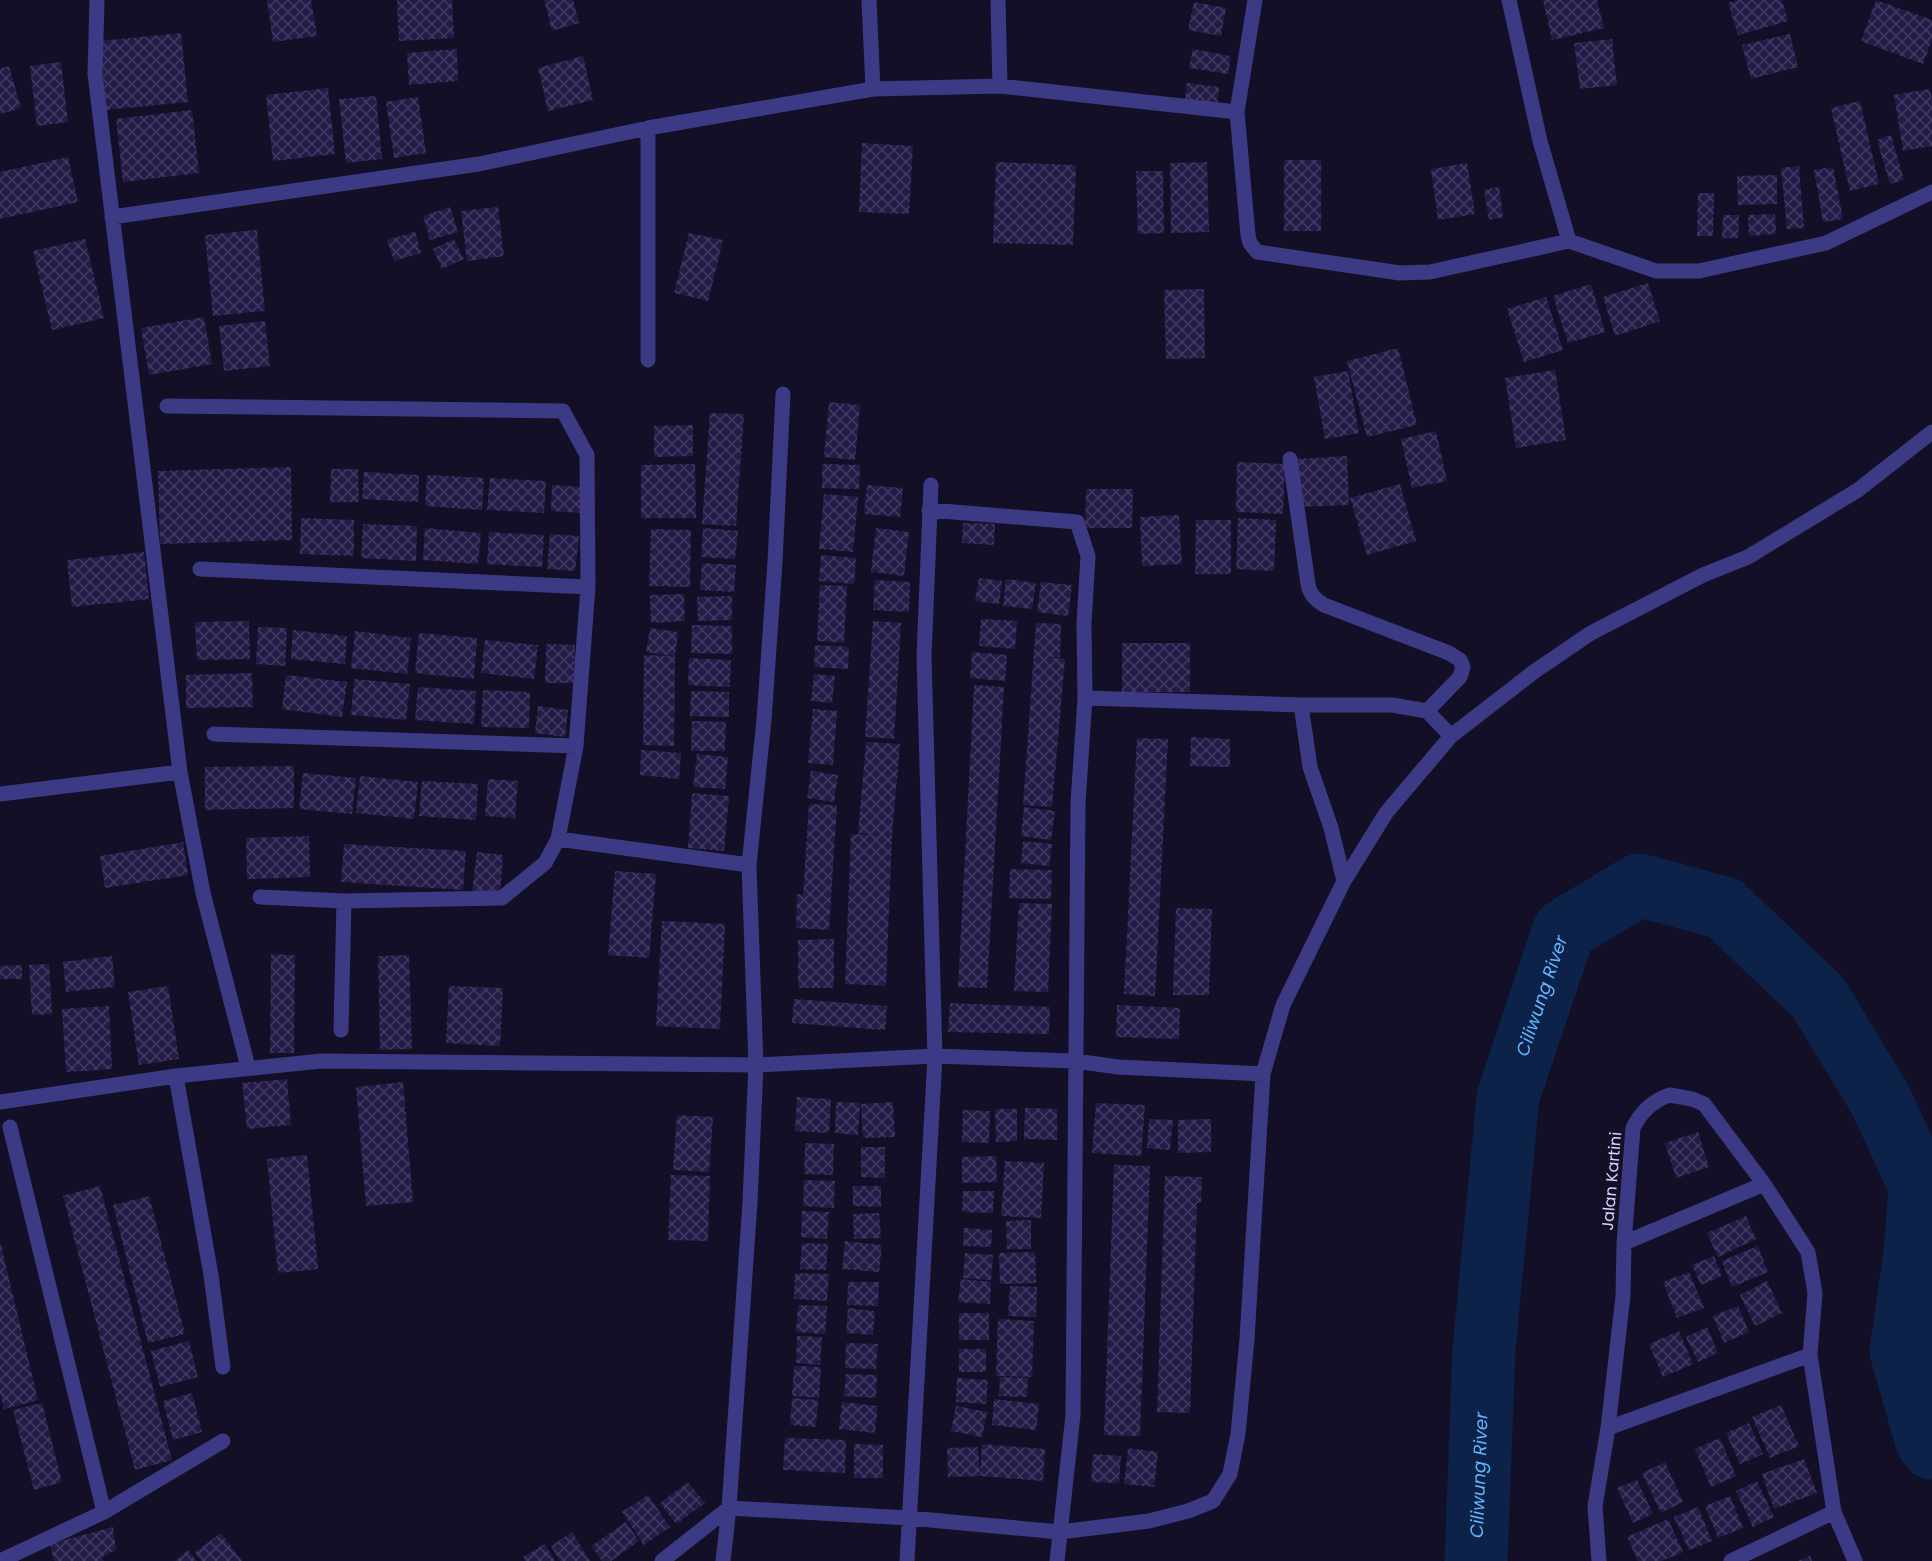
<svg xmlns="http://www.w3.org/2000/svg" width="1932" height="1561" font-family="Poppins,sans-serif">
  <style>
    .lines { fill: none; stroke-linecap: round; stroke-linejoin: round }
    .river { stroke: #0c2248; stroke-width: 63 }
    .building { fill: url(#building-cross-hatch) }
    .street { stroke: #3d3a85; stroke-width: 15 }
    .labels { text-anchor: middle; stroke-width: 4.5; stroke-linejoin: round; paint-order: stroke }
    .street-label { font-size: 16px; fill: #d9d4ff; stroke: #130f26 }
    .water-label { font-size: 18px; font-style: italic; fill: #62b6ff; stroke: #130f26 }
  </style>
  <defs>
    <pattern id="building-cross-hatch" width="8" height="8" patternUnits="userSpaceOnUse" patternTransform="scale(1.5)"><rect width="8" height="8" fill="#241b47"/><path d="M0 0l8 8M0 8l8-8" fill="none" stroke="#433b63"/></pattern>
  </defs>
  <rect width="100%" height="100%" fill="#130f26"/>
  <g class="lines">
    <path class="river" id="s1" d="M1476,1561L1484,1349L1508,1097L1564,930L1639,885L1724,908L1818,997L1881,1101L1920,1186L1915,1253L1901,1351L1927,1442L1932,1448"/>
  </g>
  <path class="building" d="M267,0H311L317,36L273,42Z
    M397,0H452L454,38L399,41Z
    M544,0H573L579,23L552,31Z
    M1543,0H1597L1604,28L1552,40Z
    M1739,0H1782L1788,21L1738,35L1728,3Z
    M1876,0L1932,20V40L1923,64L1861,41Z
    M1194,2L1226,8L1221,36L1188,30Z
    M181,33L188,102L106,110L100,41Z
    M1790,34L1798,67L1751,79L1742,45Z
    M1612,39L1617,85L1580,89L1574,43Z
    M457,49L458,81L409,85L407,53Z
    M1193,49L1231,56L1228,74L1189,68Z
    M583,56L593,100L548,111L538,68Z
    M61,62L68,122L37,126L30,66Z
    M9,66L21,108L0,114V69Z
    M1187,83L1219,87L1217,110L1184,106Z
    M328,88L335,154L273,161L266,95Z
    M1930,89L1932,100V146L1903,151L1894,95Z
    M376,96L382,159L346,163L339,99Z
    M418,97L426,153L394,158L386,102Z
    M1860,101L1879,184L1850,191L1831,108Z
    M192,110L199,173L123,182L116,119Z
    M1891,135L1904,180L1890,184L1877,140Z
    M862,143L913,146L909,214L859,212Z
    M68,157L78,202L0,219V172Z
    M1284,160H1321V231H1284Z
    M996,162L1076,165L1073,245L993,243Z
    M1207,162L1209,232L1171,233L1170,163Z
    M1467,163L1475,214L1438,220L1431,169Z
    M1799,166L1804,228L1787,229L1781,168Z
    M1833,167L1843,219L1823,222L1814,170Z
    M1136,171H1163L1164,233L1138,234Z
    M1777,175V204L1738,205L1737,176Z
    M1499,187L1503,217L1489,220L1484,190Z
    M1698,193H1714L1713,236H1697Z
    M450,207L458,232L430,240L423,216Z
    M498,207L504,256L467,261L461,211Z
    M1775,214L1776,234L1749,236L1748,215Z
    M1723,215H1739L1738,238H1722Z
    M257,230L265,311L213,316L205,235Z
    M415,232L421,253L394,261L387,240Z
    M689,233L723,240L708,301L674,293Z
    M85,239L104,318L52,330L33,251Z
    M454,239L464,259L442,269L433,249Z
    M1648,283L1660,321L1615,336L1603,297Z
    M1591,284L1605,332L1568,343L1553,296Z
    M1204,289L1205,358L1166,359L1164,290Z
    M1546,297L1563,350L1524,362L1507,309Z
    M204,317L212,364L149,375L141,328Z
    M265,321L270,366L224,371L219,326Z
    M1398,348L1417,425L1367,437L1347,361Z
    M1555,370L1566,440L1516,448L1505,378Z
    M1348,371L1359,433L1325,439L1314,377Z
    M829,402L860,405L855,460L824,457Z
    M710,413L744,414L736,526L702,524Z
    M693,425V456L654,457V426Z
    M1436,431L1447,481L1412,488L1401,439Z
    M1347,456L1349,505L1300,507L1298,459Z
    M1237,462L1285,464L1283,514L1236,512Z
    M695,464L696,518H641V465Z
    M822,464L860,465L859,489L822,488Z
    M291,467L292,540L160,544L158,471Z
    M331,469H358L359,502H330Z
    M364,472L419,475L418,502L362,499Z
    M427,475L484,478L482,510L425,506Z
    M490,478L546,481L544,513L487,510Z
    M1400,484L1416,541L1367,555L1350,498Z
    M552,485L583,487L582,513L551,511Z
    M867,485L903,488L900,517L864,514Z
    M1086,489H1133L1132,528H1085Z
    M824,494L858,497L853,552L819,549Z
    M1179,515L1182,564L1142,566L1140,517Z
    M301,518L354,520V556L300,554Z
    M1238,518L1276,520L1274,571L1236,569Z
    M1196,520H1231V574H1195Z
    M963,523L995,524L994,545L962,543Z
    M363,524L417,526L416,561L361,558Z
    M425,528L481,533L478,564L423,560Z
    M703,528L738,531L735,559L701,557Z
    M876,528L909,532L904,576L871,572Z
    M651,529L691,530L690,587L649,586Z
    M489,532L544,535L542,567L487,564Z
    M550,534L579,536L575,571L547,569Z
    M144,552L149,599L72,607L67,560Z
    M821,555L856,558L854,584L819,581Z
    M702,563L736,565L734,592L700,590Z
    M979,578L1002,581L999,604L975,601Z
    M1006,579L1036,583L1032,609L1003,606Z
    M875,580L910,582L909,612L873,610Z
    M1041,582L1072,585L1068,616L1037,612Z
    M820,585L847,586L844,643L817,641Z
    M684,594L685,621L651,623L650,595Z
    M732,596V620L698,621L697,597Z
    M981,619L1017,621L1015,649L979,646Z
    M249,621L250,659L197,660L195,622Z
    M873,621L901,623L894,739L865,737Z
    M1036,623L1061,624L1060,657H1047L1065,659L1052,807L1023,805Z
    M692,625L732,626V654L691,653Z
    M258,627L287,628L285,666L256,664Z
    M650,628L678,632L675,656L674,746L643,745L644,655L675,656L646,652Z
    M293,630L347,636L345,664L291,659Z
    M355,631L411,638L407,674L351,668Z
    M419,633L477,638L474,679L415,673Z
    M485,640L538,645L534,679L481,673Z
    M1122,643H1190V692H1122Z
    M546,644L575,645L574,683H545Z
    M815,645L849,647L848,669L814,667Z
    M972,652L1007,655L1005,681L970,678Z
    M689,658L731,660L730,687L688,685Z
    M252,673L253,707L186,708V675Z
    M814,674L835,676L832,703L811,701Z
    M286,675L347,682L342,717L282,709Z
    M354,679L410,684L406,720L351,715Z
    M974,685L1004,687L987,988L958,987Z
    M418,687L476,691L474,724L415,720Z
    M483,690L530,692L529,728L481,727Z
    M691,691L729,692V717L690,716Z
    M538,706L568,710L565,737L535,733Z
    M813,709L837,711L833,765L808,763Z
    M692,721L726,722L725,751H691Z
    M1191,737L1230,739V767L1190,766Z
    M1137,738L1168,739L1155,996L1124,994Z
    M866,742L900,744L892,835L886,986L845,984L851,834L877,835L858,833Z
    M641,750L681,753L679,779L640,775Z
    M697,754L728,757L725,789L693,787Z
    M294,766V808L205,810V767Z
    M811,771L838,775L834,802L807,798Z
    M303,773L356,778L352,814L299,809Z
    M360,776L418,782L414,819L356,813Z
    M488,779L518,781L515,818L485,816Z
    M422,781L478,784L476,820L419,816Z
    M692,793L729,796L724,851L688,848Z
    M809,804L837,805L829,930L796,928L797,894L803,895Z
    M1024,807L1055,811L1051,840L1021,836Z
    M309,836L310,877L247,879L246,838Z
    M1023,841L1052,844L1049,866L1021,863Z
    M183,842L188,875L105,888L100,856Z
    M344,844L466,851L463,890L341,882Z
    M477,852L503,855L500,894L472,891Z
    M1010,869L1052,870L1051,899L1009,898Z
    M615,871L656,874L649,958L608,955Z
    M1019,903L1052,904L1048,992L1014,991Z
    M1176,908L1212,909L1209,995H1173Z
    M662,921L725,924L720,1029L656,1026Z
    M834,939V988H798V940Z
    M271,954L295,955L294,1053H270Z
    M409,955L412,1049L380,1050L378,956Z
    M112,956L115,987L66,992L63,962Z
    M49,964L52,1014L32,1015L29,965Z
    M22,965V979H0V966Z
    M168,986L179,1059L139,1065L128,992Z
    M449,986L503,988L500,1046L446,1043Z
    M794,999L887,1006L885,1030L792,1023Z
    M950,1003L1050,1007L1049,1034L948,1032Z
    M1117,1005L1180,1008L1179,1039L1116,1037Z
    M109,1006L112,1069L66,1072L62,1009Z
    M287,1079L291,1125L247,1129L242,1083Z
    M403,1082L413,1202L366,1206L356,1087Z
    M797,1097L831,1099L829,1133L795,1131Z
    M836,1102L860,1103L858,1135L835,1133Z
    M893,1102L895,1137L863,1138L861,1104Z
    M1096,1103L1145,1105L1141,1156L1092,1153Z
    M1025,1108L1057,1109V1140L1024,1139Z
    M995,1109H1017V1141L996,1142Z
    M963,1110L990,1111L989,1143L962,1142Z
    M677,1115L713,1117L709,1172L673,1170Z
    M1149,1119L1173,1120L1170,1150L1147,1148Z
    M1211,1119V1152L1178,1153V1120Z
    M1698,1132L1709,1167L1676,1178L1665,1143Z
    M805,1143L834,1144L833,1175L804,1174Z
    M861,1147H885V1178L861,1177Z
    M307,1155L318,1269L278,1273L267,1159Z
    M996,1156L997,1182L962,1183V1157Z
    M1005,1161L1044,1163L1041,1218L1001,1216Z
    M1114,1165L1150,1166L1140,1436L1104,1435Z
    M671,1175L710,1176L708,1241L668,1240Z
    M1165,1176L1202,1177L1201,1203H1197L1190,1413L1157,1412Z
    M804,1180L835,1181L834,1208L803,1206Z
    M100,1186L172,1460L135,1470L63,1196Z
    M853,1186H881V1207L853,1206Z
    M963,1191H994L993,1213L962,1212Z
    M149,1196L185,1334L148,1343L113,1205Z
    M802,1211L829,1212L827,1239L801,1237Z
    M879,1213L881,1238L854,1239L853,1214Z
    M1746,1216L1756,1239L1718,1257L1707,1233Z
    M1031,1220V1249H1007L1006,1221Z
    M964,1228L992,1230L991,1247L963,1246Z
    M0,1241L38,1400L4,1409L0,1393Z
    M845,1241L882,1245L879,1272L842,1269Z
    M802,1243L828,1244L826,1270L800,1269Z
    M1758,1246L1768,1272L1732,1287L1722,1261Z
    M1035,1252L1036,1283L1000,1284L999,1253Z
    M965,1253L993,1255L991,1280L963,1278Z
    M1714,1256L1722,1276L1701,1285L1692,1265Z
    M1689,1272L1704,1308L1677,1318L1663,1282Z
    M795,1273L829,1274L827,1301L794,1299Z
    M961,1279L991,1282L990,1304L958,1302Z
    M1767,1281L1782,1313L1755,1326L1740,1295Z
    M848,1282H879L878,1306L847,1305Z
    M1010,1286L1037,1287L1036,1317L1008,1316Z
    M798,1305L827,1306L825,1334L796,1332Z
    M1738,1306L1749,1332L1724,1343L1713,1316Z
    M848,1308L875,1311L873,1335L846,1333Z
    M959,1313H989V1340H959Z
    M998,1319L1034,1321L1032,1377L996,1376Z
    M1707,1327L1718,1353L1698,1362L1686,1337Z
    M1679,1331L1693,1364L1663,1377L1649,1344Z
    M797,1336L822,1337L820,1365L796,1363Z
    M189,1341L198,1377L160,1387L151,1351Z
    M846,1343L878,1344L876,1369L845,1368Z
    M959,1349H986V1372H959Z
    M794,1366L821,1367L819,1398L792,1396Z
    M846,1374L877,1375L876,1398L844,1396Z
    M1000,1377L1028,1378L1027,1397L999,1396Z
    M957,1378L988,1380L986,1404L956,1402Z
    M192,1393L202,1432L173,1440L163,1401Z
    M792,1398L818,1400L816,1427L790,1425Z
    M994,1399L1039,1404L1036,1430L992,1425Z
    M842,1402L878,1406L875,1433L839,1429Z
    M42,1403L62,1482L34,1490L13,1410Z
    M1781,1405L1799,1446L1770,1458L1752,1417Z
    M956,1406L987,1412L982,1437L951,1431Z
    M1749,1423L1763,1454L1740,1464L1726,1433Z
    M785,1438L846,1440L845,1473L783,1470Z
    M1720,1438L1736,1476L1711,1487L1695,1449Z
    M854,1444L883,1445V1478H854Z
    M982,1444L1045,1449L1043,1481L980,1476Z
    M978,1447L980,1476L948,1477L947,1448Z
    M1128,1448L1158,1452L1154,1487L1124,1484Z
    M1093,1454L1121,1456L1119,1483L1091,1482Z
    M1804,1459L1817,1493L1774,1509L1762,1474Z
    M1665,1462L1683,1502L1661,1513L1642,1473Z
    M1637,1480L1653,1514L1633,1523L1617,1488Z
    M1757,1481L1774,1517L1753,1527L1736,1491Z
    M688,1482L705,1503L676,1524L660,1503Z
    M648,1495L670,1527L644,1545L622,1512Z
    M1730,1496L1743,1528L1718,1538L1705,1506Z
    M1698,1507L1712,1541L1689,1550L1674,1517Z
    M1668,1519L1683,1552L1662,1561H1638L1627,1537Z
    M626,1522L639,1541L611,1561H602L591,1546Z
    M113,1527L116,1550L102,1557L104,1561H54L50,1544Z
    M572,1532L590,1561H560L551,1546Z
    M221,1533L242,1561H201L195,1552Z
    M545,1544L555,1561H525L523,1557Z
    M188,1550L197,1561H175Z
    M1810,1556L1812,1561H1798Z"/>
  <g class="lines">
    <path class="street" d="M97,0L95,74L180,772L203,893L248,1067
      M869,0L873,89
      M998,0L1000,86
      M1255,0L1237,112L1248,235L1250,243L1257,252L1400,273L1430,272L1569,241L1656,271H1699L1826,243L1932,192
      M1509,0L1540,141L1569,241
      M112,217L479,164L648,128L873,89L1000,86L1237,112
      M648,360V128
      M167,406L563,411L587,455L588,587L576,746L558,839L749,865
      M1290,459L1308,584C1310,595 1315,599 1324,605L1449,653L1460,660L1463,667L1460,677L1427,711
      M929,510L1077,522L1088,556L1084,624L1085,698
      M200,569L588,587
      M1301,705L1310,767L1331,828L1344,881
      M214,734L576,746
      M0,794L180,772
      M260,897L344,901L502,898L545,863L558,839
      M341,1030L344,901
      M176,1076L211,1275L223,1367
      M1670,1095L1692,1099L1704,1104L1764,1184L1808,1252L1815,1293L1810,1355L1608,1428L1623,1296L1624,1243L1633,1128C1640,1113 1653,1100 1670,1095Z
      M0,1102L176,1076L321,1061L756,1065L935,1056L924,656L931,485
      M10,1127L104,1512
      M1624,1243L1764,1184
      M1834,1512L1855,1561
      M0,1561L104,1512L223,1441
      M662,1561L729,1508L909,1518L1060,1532L1149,1521L1188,1511L1213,1501L1230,1474L1238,1434L1247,1339L1263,1074L1283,1005L1344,881L1386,813L1451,736L1535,671L1591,633L1703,575L1748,557L1858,490L1932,432
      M723,1561L729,1508L750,1202L756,1065L749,865L764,720L775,562L783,394
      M907,1561L935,1056L1075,1061L1118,1067L1263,1074
      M1057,1561L1073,1415L1078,803L1085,698L1301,705H1392L1427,711L1451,736
      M1599,1561L1595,1506L1608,1428
      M1731,1561L1834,1512L1810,1355"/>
  </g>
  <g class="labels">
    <g class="street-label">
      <text transform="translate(1611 1181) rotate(-85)" y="6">Jalan Kartini</text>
    </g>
    <g class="water-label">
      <text dy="6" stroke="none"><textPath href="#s1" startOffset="572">Ciliwung River</textPath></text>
      <text dy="6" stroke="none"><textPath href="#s1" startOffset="86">Ciliwung River</textPath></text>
    </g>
  </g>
</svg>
